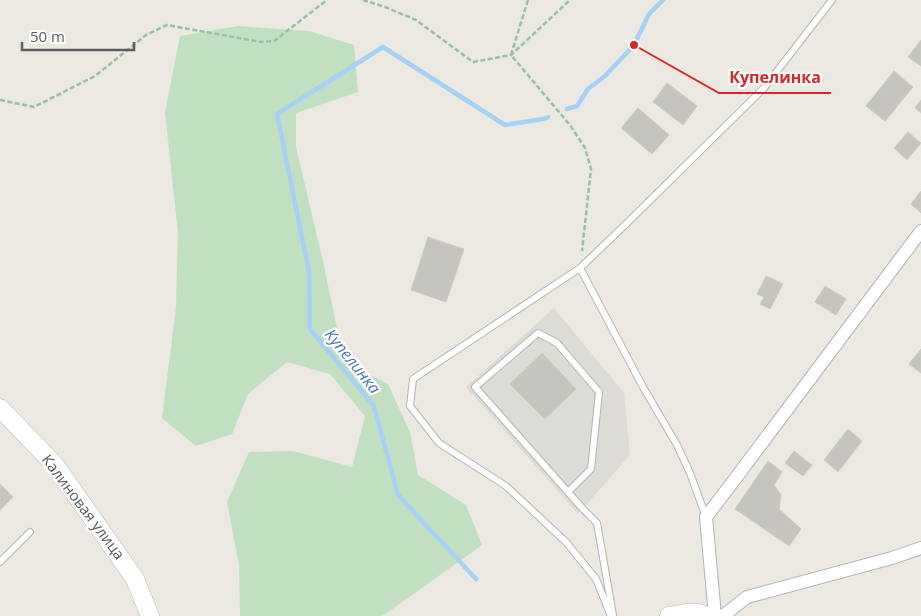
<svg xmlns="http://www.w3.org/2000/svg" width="921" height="616" font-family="'Open Sans',sans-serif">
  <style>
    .industrial { fill: #dddbd6 }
    .green { fill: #c0e0c1 }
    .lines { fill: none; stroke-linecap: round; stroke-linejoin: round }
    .stream { stroke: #a7d0f5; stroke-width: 4.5 }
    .building { fill: #c6c4be; stroke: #cfcbc0 }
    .lane-casing { stroke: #b2b4b8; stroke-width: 8 }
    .street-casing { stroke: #b2b4b8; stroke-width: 14 }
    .secondary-casing { stroke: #b3b5ba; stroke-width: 19 }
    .path { stroke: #99bea5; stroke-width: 2.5; stroke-dasharray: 5 2.5; stroke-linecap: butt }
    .lane { stroke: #fff; stroke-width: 6 }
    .street { stroke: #fff; stroke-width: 12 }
    .secondary { stroke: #fff; stroke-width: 18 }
    .labels { text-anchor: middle; stroke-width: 4.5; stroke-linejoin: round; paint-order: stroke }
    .street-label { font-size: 15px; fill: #5a5d61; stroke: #fff }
    .water-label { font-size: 16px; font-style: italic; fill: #4b77ad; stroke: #fff }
    .leader { fill: none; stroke: #d62828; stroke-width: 2 }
    .callout-dot { fill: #d62828; stroke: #fff; stroke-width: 2 }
    .callout-label { font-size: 16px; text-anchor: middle; font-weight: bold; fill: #d62828; stroke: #fff; stroke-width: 4.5; stroke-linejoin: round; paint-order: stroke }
  </style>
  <rect width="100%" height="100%" fill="#ebe9e1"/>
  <path class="industrial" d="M554,308L624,393L630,455L578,514L466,387Z"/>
  <path class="green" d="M238,26L309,31L354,45L358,92L296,113V147L323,261L337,329L350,364L388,384L410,432L418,475L466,505L482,545L384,615L381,616H240L239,565L227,502L249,452L293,451L352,467L365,416L330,374L287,362L248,394L232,434L196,446L162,418L176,307L178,233L165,112L180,36Z"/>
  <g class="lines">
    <path class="stream" d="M567,109L577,106L588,89L605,76L634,45L649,14L663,0
      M476,579L398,495L374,406L310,329L309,272L277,114L383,47L505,125L543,119L548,117"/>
  </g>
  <path class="building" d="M921,40V66L908,57Z
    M894,71L913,87L885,121L866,106Z
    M667,83L697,106L683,125L653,102Z
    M921,100V113L915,108Z
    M638,108L669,135L652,154L621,128Z
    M908,132L921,143L907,160L894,148Z
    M921,191V213L911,204Z
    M428,237L464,249L446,302L411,290Z
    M766,276L783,284L770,309L760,304L764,297L757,294Z
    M825,286L846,299L836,315L815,302Z
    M921,349V373L909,364Z
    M542,353L576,389L545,419L510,384Z
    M848,429L862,441L838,472L824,460Z
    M794,451L812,465L803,476L785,463Z
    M768,461L782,472L774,485L781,495L779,509L801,529L789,546L735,509Z
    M0,484L13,497L0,510Z"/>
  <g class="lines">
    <g class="lane-casing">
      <path id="lane" d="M580,268L643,387L677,445L690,473L706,517
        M568,492L591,469L599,392L557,343L538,333L475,387L583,509L597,523L613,615
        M0,562L30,532
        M611,616L596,579L566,542L506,486L439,443L410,406L413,379L580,268L626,224L764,88L832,0"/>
    </g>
    <g class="street-casing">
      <path id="street" d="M715,616L706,517L732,483L921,231
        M723,616L747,597L892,558L921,548"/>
    </g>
    <g class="secondary-casing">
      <path id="secondary" d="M0,408L55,465L135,579L150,616
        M669,616C681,614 696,609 706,616"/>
    </g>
    <path class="path" d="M363,0L385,7L416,20L473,62L511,55L570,0
      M528,0L511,55L570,125L585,148L591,169L582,251
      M0,100L34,107L95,76L146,35L167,25L261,42L274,41L327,0"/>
    <use href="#lane" class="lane"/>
    <use href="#street" class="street"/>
    <use href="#secondary" class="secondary"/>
  </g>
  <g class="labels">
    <g class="street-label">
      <text transform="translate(83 507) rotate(53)" y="5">Калиновая улица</text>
    </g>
    <g class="water-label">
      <text transform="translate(353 361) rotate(51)" y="6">Купелинка</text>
    </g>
  </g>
  <path class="leader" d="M634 45L719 93H831"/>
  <circle class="callout-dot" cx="634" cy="45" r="5"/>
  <g class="callout-label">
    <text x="775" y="83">Купелинка</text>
  </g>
  <path d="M22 42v8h112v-8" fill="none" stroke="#5a5d61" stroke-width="2.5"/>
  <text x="30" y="42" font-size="15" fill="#5a5d61" stroke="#ffffff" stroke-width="4" paint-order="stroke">50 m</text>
</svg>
